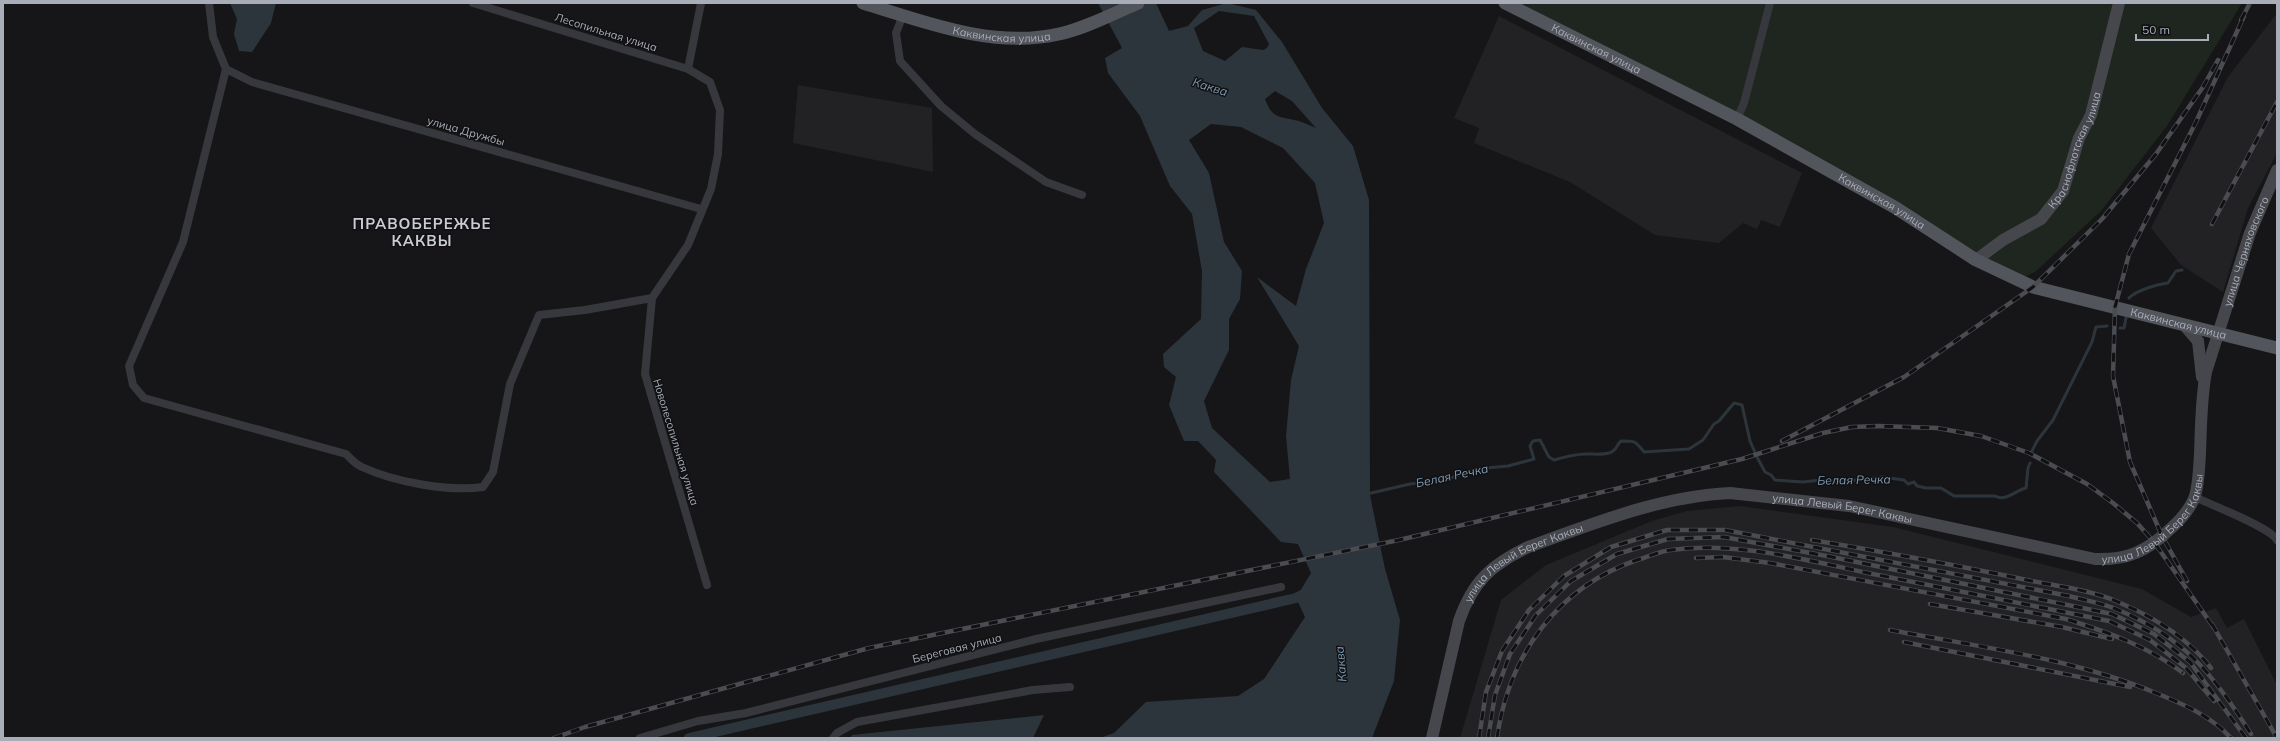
<svg xmlns="http://www.w3.org/2000/svg" width="2280" height="741" font-family="Mulish,sans-serif">
  <style>
    .built { fill: #222225 }
    .green { fill: #1e261f }
    .water { fill: #2c353c; fill-rule: evenodd }
    .lines { fill: none; stroke-linecap: round; stroke-linejoin: round }
    .stream { stroke: #2c353c; stroke-width: 3 }
    .canal { stroke: #2c353c; stroke-width: 10 }
    .street { stroke: #37383d; stroke-width: 8 }
    .secondary { stroke: #45474d; stroke-width: 12 }
    .primary { stroke: #53555c; stroke-width: 13 }
    .rail-casing { stroke: #4a4c52; stroke-width: 4.5 }
    .rail { stroke: #111113; stroke-width: 3; stroke-dasharray: 9; stroke-linecap: butt }
    .labels { text-anchor: middle; stroke-width: 3; stroke-linejoin: round; paint-order: stroke }
    .street-label { font-size: 11px; fill: #a8adb8; stroke: #111113 }
    .water-label { font-size: 12px; font-style: italic; fill: #7f9bb3; stroke: #111113 }
    .district-label { font-size: 15px; font-weight: bold; letter-spacing: 1px; fill: #c9ccd4; stroke: #111113 }
  </style>
  <rect width="100%" height="100%" fill="#161618"/>
  <path class="built" d="M2277,13V153L2248,208L2223,292L2181,265L2151,228L2228,77Z
    M1499,16L1802,173L1780,227L1761,220L1757,229L1743,223L1719,243L1655,235L1570,182L1474,143L1479,128L1454,118Z
    M798,85L932,108L933,172L793,143Z
    M1740,506L1893,527L2142,589L2191,617L2216,608L2227,628L2244,619L2277,685V738H1460L1501,600L1546,565L1652,521L1687,511Z"/>
  <path class="green" d="M1505,3H2242L2167,126L2101,211L2035,272L2018,280L1896,208Z"/>
  <path class="water" d="M230,3H276L271,23L252,52L239,51L234,34L237,19Z
    M1098,3H1156L1169,31L1188,26L1202,10L1227,3L1256,10L1282,42L1322,108L1353,146L1369,200L1370,495L1385,569L1400,620L1394,681L1372,738H1100L1114,733L1146,702L1238,696L1264,679L1305,617L1296,598L1311,573L1298,544L1281,542L1214,472L1216,460L1198,441H1184L1169,405L1176,377L1164,367L1163,354L1201,319L1202,271L1192,214L1170,186L1140,116L1108,73L1105,58L1122,48ZM1219,11L1254,16L1269,44L1267,48L1263,50L1242,47L1225,61L1203,51L1194,28ZM1275,91L1292,101L1316,128C1309,125 1301,121 1294,120C1278,116 1272,118 1265,99ZM1211,124L1241,127L1283,148L1315,183L1324,223L1306,269L1296,306L1257,277L1299,346L1291,380L1286,436L1290,479L1270,482L1212,428L1204,401L1229,350V319L1240,299L1242,271L1224,242L1209,173L1189,140Z
    M1044,715L1033,738H850L852,735Z"/>
  <g class="lines">
    <path class="stream" d="M2129,298C2135,291 2158,284 2168,283L2176,271L2182,270
      M2120,328H2124L2126,318
      M2032,451L2037,441L2053,420L2092,342L2096,327L2107,326
      M1367,494L1410,484L1445,480L1476,469L1508,466L1534,459L1530,446L1533,441L1540,440L1549,457L1554,460C1564,457 1576,454 1587,454C1594,454 1602,455 1609,453C1617,451 1616,445 1621,441C1636,441 1635,441 1644,452L1689,449L1703,440L1714,424L1719,421L1734,403L1742,405L1750,441L1757,457L1765,472L1771,475L1775,480L1803,482L1821,480L1840,482L1882,477L1904,480L1908,484L1914,482L1917,486L1926,488H1941L1954,496H1995C2006,502 2016,490 2026,488L2028,468L2030,463"/>
    <path class="canal" d="M689,738L1296,598L1308,592"/>
    <path class="street" d="M209,3L213,37L226,69L183,242L129,366L133,385L144,398L346,454C351,459 356,465 362,467C394,482 449,492 483,487L493,472L510,384L539,315L585,310L652,298
      M473,3L688,69L710,82L720,110L718,154L711,189L688,245L652,298L645,374L707,585
      M903,15L896,33L900,61L941,106L975,134L1046,182L1082,195
      M226,69L252,82L701,209
      M688,69L701,3
      M1737,119L1744,103L1770,3
      M2195,497C2211,505 2270,527 2277,540
      M640,738L698,721L746,713L1036,639L1281,587
      M833,738L837,733L857,722L1033,690L1070,687"/>
    <g class="secondary">
      <path id="s1" d="M1976,260L2003,240L2041,219L2063,191L2079,138L2091,115L2119,3"/>
      <path d="M2185,326L2198,341L2202,377"/>
      <path id="s2" d="M1432,738L1459,621C1473,581 1491,565 1528,547C1592,524 1661,496 1730,493L1849,506L2095,559C2121,560 2139,555 2160,538C2173,527 2189,513 2195,496C2199,483 2199,468 2200,454C2201,427 2201,399 2206,372L2250,233L2277,170"/>
    </g>
    <g class="primary">
      <path id="s3" d="M863,3C925,22 993,49 1059,34C1086,28 1112,14 1138,3"/>
      <path id="s4" d="M1505,3L1737,119L1896,208L1976,260L2033,287L2277,348"/>
    </g>
    <g class="rail-casing">
      <path id="rail" d="M2241,20L2250,3
        M2212,224L2277,102
        M1782,441L1904,377L2033,287L2102,219L2156,154L2203,87L2218,60
        M1812,540C1884,552 1955,565 2027,580C2055,586 2092,590 2118,602C2154,617 2187,637 2211,668
        M1696,558L1723,557L1770,563L2066,619C2107,632 2148,646 2183,673
        M2187,581L2162,536L2130,462L2113,376L2115,307L2129,254L2196,122L2244,16
        M1930,604L2062,627L2112,639
        M2212,624L2277,738
        M1890,630C1980,647 2071,658 2156,693C2183,704 2211,716 2231,738
        M1904,642L2130,687
        M554,738L585,727L869,648L1399,540L1742,459L1823,433L1852,427L1878,426L1937,428L1981,436L2029,453L2087,484L2113,503L2137,523L2154,542L2214,628
        M1479,738L1486,692L1502,651L1529,610L1564,576L1611,547L1667,530H1725L2069,596C2084,600 2101,603 2116,609C2184,637 2213,674 2251,734
        M1488,738L1495,695L1510,654L1536,615L1571,581L1617,554L1668,539L1724,537L1832,557L2112,614L2154,634L2190,662L2246,738
        M1497,738C1509,654 1558,586 1640,559C1650,556 1661,551 1671,550C1735,541 1806,560 1868,573C1949,589 2029,605 2109,621L2150,640L2186,668L2214,701"/>
    </g>
    <use href="#rail" class="rail"/>
  </g>
  <g class="labels">
    <g class="street-label">
      <text dy="4" stroke="none"><textPath href="#s3" startOffset="143">Каквинская улица</textPath></text>
      <text transform="translate(606 32) rotate(17)" y="4">Лесопильная улица</text>
      <text dy="4" stroke="none"><textPath href="#s4" startOffset="102">Каквинская улица</textPath></text>
      <text transform="translate(466 131) rotate(16)" y="4">улица Дружбы</text>
      <text dy="4" stroke="none"><textPath href="#s1" startOffset="155">Краснофлотская улица</textPath></text>
      <text dy="4" stroke="none"><textPath href="#s4" startOffset="426">Каквинская улица</textPath></text>
      <text dy="4" stroke="none"><textPath href="#s2" startOffset="1183">улица Черняховского</textPath></text>
      <text dy="4" stroke="none"><textPath href="#s4" startOffset="750">Каквинская улица</textPath></text>
      <text transform="translate(676 442) rotate(73)" y="4">Новолесопильная улица</text>
      <text dy="4" stroke="none"><textPath href="#s2" startOffset="548">улица Левый Берег Каквы</textPath></text>
      <text dy="4" stroke="none"><textPath href="#s2" startOffset="883">улица Левый Берег Каквы</textPath></text>
      <text dy="4" stroke="none"><textPath href="#s2" startOffset="212">улица Левый Берег Каквы</textPath></text>
      <text transform="translate(957 648) rotate(-14)" y="4">Береговая улица</text>
    </g>
    <g class="water-label">
      <text transform="translate(1210 87) rotate(17)" y="4">Каква</text>
      <text transform="translate(1452 476) rotate(-12)" y="4">Белая Речка</text>
      <text transform="translate(1854 480) rotate(-1)" y="4">Белая Речка</text>
      <text transform="translate(1341 664) rotate(-95)" y="4">Каква</text>
    </g>
    <g class="district-label">
      <text x="422" y="229">ПРАВОБЕРЕЖЬЕ<tspan x="422" dy="17">КАКВЫ</tspan></text>
    </g>
  </g>
  <rect width="2280" height="741" fill="none" stroke="#a8adb8" stroke-width="8"/>
  <path d="M2136 34v6h72v-6" fill="none" stroke="#a8adb8" stroke-width="2"/>
  <text x="2142" y="34" font-size="12" fill="#a8adb8" stroke="#111113" stroke-width="3" paint-order="stroke">50 m</text>
</svg>
